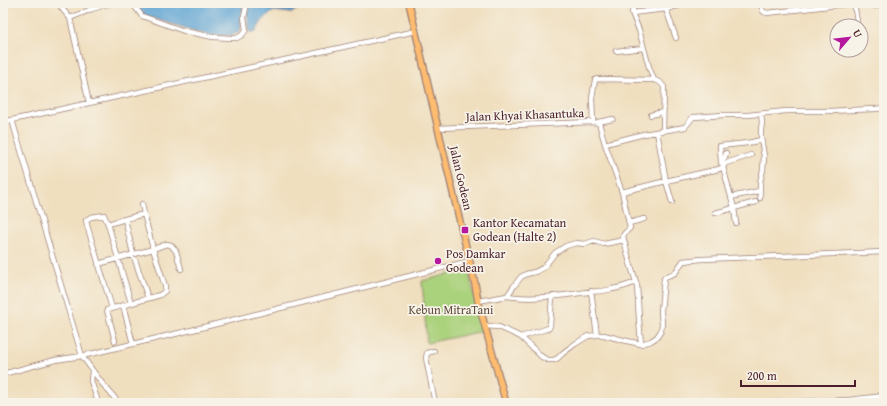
<svg xmlns="http://www.w3.org/2000/svg" width="887" height="406" font-family="'Gentium Book Plus',serif">
  <style>
    .green { fill: #aad17b; stroke: #7a7853 }
    .water { fill: #5fa4d4; stroke: #546280 }
    .lines { fill: none; stroke-linecap: round; stroke-linejoin: round }
    .minor-casing { stroke: #9d7f75; stroke-width: 6 }
    .major-casing { stroke: #9d7f75; stroke-width: 8 }
    .minor { stroke: #fff; stroke-width: 4.5 }
    .major { stroke: #fdbc6f; stroke-width: 5.5 }
    .poi-dot { fill: #b5179e; stroke: #f7f3e8; stroke-width: 1.5 }
    .labels { text-anchor: middle; stroke-width: 3.5; stroke-linejoin: round; paint-order: stroke }
    .street-label { font-size: 12px; fill: #4a1f2b; stroke: #f7f3e8 }
    .poi-label { font-size: 12px; fill: #4a1f2b; stroke: #f7f3e8; text-anchor: start }
    .park-label { font-size: 12px; fill: #624c3f; stroke: #f7f3e8 }
  </style>
  <rect width="100%" height="100%" fill="#f7f3e8"/>
  <filter id="ink" filterUnits="userSpaceOnUse"><feTurbulence type="fractalNoise" baseFrequency=".025" numOctaves="2"/><feDisplacementMap in="SourceGraphic" scale="8" xChannelSelector="R" yChannelSelector="G"/><feConvolveMatrix kernelMatrix="1 2 1 2 8 2 1 2 1" color-interpolation-filters="sRGB"/></filter>
  <filter id="wash" filterUnits="userSpaceOnUse"><feTurbulence type="fractalNoise" baseFrequency=".012" numOctaves="4" result="noise"/><feDisplacementMap in="SourceGraphic" scale="16" xChannelSelector="R" yChannelSelector="G"/><feGaussianBlur stdDeviation="0.9" result="paint"/><feColorMatrix in="noise" values="0 0 0 0 0 0 0 0 0 0 0 0 0 0 0 0 0 1.4 0 .05"/><feComposite in="paint" operator="in"/></filter>
  <g filter="url(#wash)">
    <rect width="100%" height="100%" fill="#f0dfbf"/>
    <path class="green" d="M468,269L483,331L427,343L422,281Z"/>
    <path class="water" d="M134,3H243L240,32L231,35H208L143,15Z
      M250,3H308L291,13L274,11L264,18L256,31L253,32H250L247,14Z"/>
  </g>
  <g filter="url(#ink)">
    <g class="lines">
      <g class="minor-casing">
        <path id="minor" d="M58,3L64,11L70,18L89,103
          M91,3L92,9
          M132,3L142,16L184,31L213,37L232,38H237L242,35L246,30L244,17L247,3
          M634,3L632,13L639,30L649,67L654,80L660,82L664,87L663,131
          M762,3V10L764,12L767,13L855,3
          M854,3L857,21
          M869,3L875,6L884,5
          M666,9L676,38
          M632,13L666,9L689,3
          M70,18L92,9L111,3
          M616,51L644,48
          M651,115L663,112
          M12,120L82,356L101,382L119,403
          M3,122L416,31
          M593,122L592,98L595,80L597,79L654,80
          M598,122L613,119
          M438,128L593,122L599,123L605,144L622,192L630,228L624,234L623,236L630,263L637,285L639,319L641,344
          M657,132L666,181L672,202
          M605,144L644,134L685,127L693,117H694L724,115H748L786,111H829L875,109L884,108
          M721,162L720,146L748,143L761,140
          M721,163V162L725,157L726,153
          M723,167L734,208L756,202
          M622,192L666,181L719,169L723,167L726,163L751,155
          M731,197L759,191
          M760,198V182L763,170L764,157L761,137V130L762,122L761,114
          M142,204L144,214
          M715,213L734,208L736,223
          M629,223L644,219
          M108,224L125,219L133,254L148,298
          M98,264L153,249L167,244L171,245L176,251L181,269
          M591,291L597,335
          M507,296C532,300 557,296 581,293C592,291 602,292 612,289C621,288 628,285 636,282
          M478,301L507,296L514,286L521,277L526,274L535,272L543,268L555,253L566,246L576,243L585,244L594,241L604,244L624,240
          M123,305L133,344
          M112,308L87,225L86,220L91,217L104,215L108,224L131,303
          M485,326L499,327L521,337L542,357L548,360H554L558,358L563,353L575,344L588,336L597,335H604L627,341L641,344L651,341L657,337L661,331L662,324L661,311L664,279L665,277L675,273L683,261L702,259L884,252
          M521,337L549,328L550,326L552,296
          M115,341L107,310L160,295L165,291V286L153,249L144,214L125,219
          M434,351L427,353L426,358L435,403
          M92,370L91,381L98,402
          M3,374L55,360L82,356L196,329L470,261
          M881,396L884,381
          M768,403L849,400L884,396"/>
      </g>
      <g class="major-casing">
        <path id="major" d="M409,3L453,193L475,284L478,301L506,403"/>
      </g>
      <use href="#minor" class="minor"/>
      <use href="#major" class="major"/>
    </g>
  </g>
  <g class="poi-dot">
    <rect x="461" y="226" width="8" height="8" rx="2"/>
    <circle cx="438" cy="261" r="4"/>
  </g>
  <g class="labels">
    <g class="street-label">
      <text transform="translate(525 115) rotate(-2)" y="4">Jalan Khyai Khasantuka</text>
      <text transform="translate(461 178) rotate(77)" y="4">Jalan Godean</text>
    </g>
    <g class="poi-label">
      <text x="473" y="227">Kantor Kecamatan<tspan x="473" dy="14">Godean (Halte 2)</tspan></text>
      <text x="446" y="258">Pos Damkar<tspan x="446" dy="14">Godean</tspan></text>
    </g>
    <g class="park-label">
      <text x="451" y="314">Kebun MitraTani</text>
    </g>
  </g>
  <rect width="887" height="406" fill="none" stroke="#f7f3e8" stroke-width="16"/>
  <g transform="translate(849 38) rotate(62)"><circle r="19" fill="#f7f3e8" stroke="#b29e9c"/>
  <path d="M0-3L7 15L0 10L-7 15Z" fill="#b5179e"/>
  <text y="-6" font-size="11" font-weight="bold" text-anchor="middle" fill="#4a1f2b">U</text>
  </g>
  <path d="M741 380v6h114v-6" fill="none" stroke="#4a1f2b" stroke-width="2"/>
  <text x="747" y="380" font-size="12" fill="#4a1f2b" stroke="#f7f3e8" stroke-width="3" paint-order="stroke">200 m</text>
</svg>
